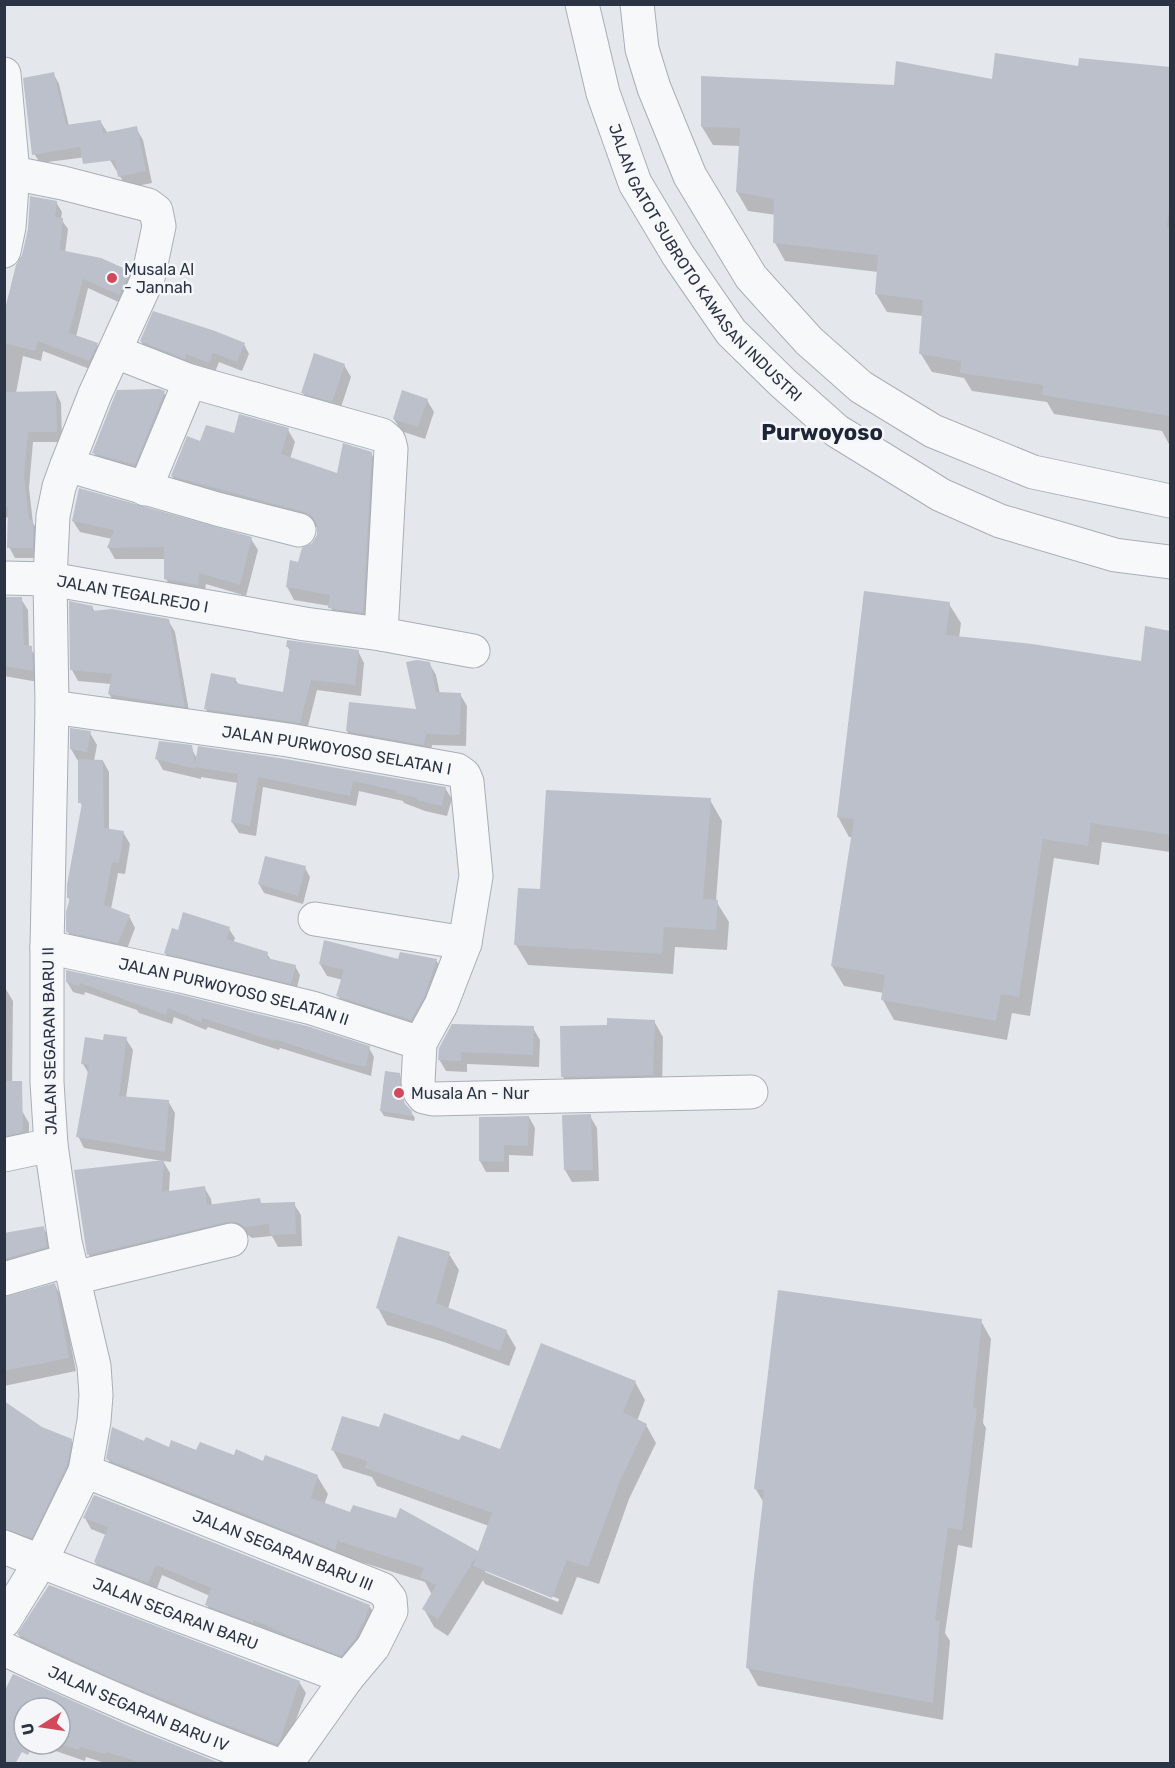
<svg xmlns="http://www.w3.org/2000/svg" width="1175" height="1768" font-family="Rubik,sans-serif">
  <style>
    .shadow { fill: #0003; fill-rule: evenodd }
    .building { fill: #bbc0ca }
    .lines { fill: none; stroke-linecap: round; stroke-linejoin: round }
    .minor-casing { stroke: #a9aeb7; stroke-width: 35 }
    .minor { stroke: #f7f8fa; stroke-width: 33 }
    .poi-dot { fill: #d1495b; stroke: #f4f6f9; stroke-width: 2 }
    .labels { text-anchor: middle; stroke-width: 5; stroke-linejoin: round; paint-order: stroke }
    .street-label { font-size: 16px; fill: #2b3445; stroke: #f4f6f9 }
    .poi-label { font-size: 16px; fill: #2b3445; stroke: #f4f6f9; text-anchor: start }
    .district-label { font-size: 22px; font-weight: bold; fill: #1d2536; stroke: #f4f6f9 }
  </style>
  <rect width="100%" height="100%" fill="#e4e7ec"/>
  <path class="shadow" d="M1080,59L1170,68V446L1162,431L1054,414L1047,402L972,391L964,378L932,372L921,354L923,316L887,312L876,294L878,272L785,261L775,243L776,215L748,211L737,192L740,146L713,145L702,127L895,87L993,80L1079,67Z
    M53,73L59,84L69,126L100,121L107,132L136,128L143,140L152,183L127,188L110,160V154L40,163L33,152Z
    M56,202L62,212L61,219L68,229L65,253L129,272L135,283L125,305L88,288L76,337L97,344L102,355L95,371L43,351L41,361L23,356L16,393L56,392L61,403L62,442H33L29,488L33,523L38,531V558H15L9,547V517L4,518V319Z
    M141,341L244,344L249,354L242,371L219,362L215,372L192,363L190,368L147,351Z
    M344,365L351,377L339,413L310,405L303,393Z
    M164,393L171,405L141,477L101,465L94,453Z
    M427,400L434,412L425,439L401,431L394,419Z
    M288,430L295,442L290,459L339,475L371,453L378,466L370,625L337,620L330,606L294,600L287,587L299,563L318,536V528L312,524L180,488L172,476L201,443L236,435Z
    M73,521L251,539L258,550L246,596L206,584L204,596L173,591L166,579V559H115L108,547L112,539L80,532Z
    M4,598L21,599L28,610L29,647L38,659V682L4,676Z
    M949,604L961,623L959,638L1142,663L1147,628L1170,632V852L1102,842L1099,865L1054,858L1030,1016L1012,1013L1007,1040L894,1020L883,1000L884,993L844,986L832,966L852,837H849L838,817Z
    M92,607L95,612L168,620L175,632L190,717L116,705L109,694L111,684L78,681L72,670Z
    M287,646L358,651L364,663L361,696L317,690L306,734L212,720L206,709L235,679L239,685L284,694L291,652Z
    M429,663L436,675L440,694H460L467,706L466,746L432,745L430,756L354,742L347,731L418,711Z
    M90,733L97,745L94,761H103L109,772V830L123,832L130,844L125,874L118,873L111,909L129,916L135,928L125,954L74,943L68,932L70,901L68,897L83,807L80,802L78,761L71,749Z
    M191,747L197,759L445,788L452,799L447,816L425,811L404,803L403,801L359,791L356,806L263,787L256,836L239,833L232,822L238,783L201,777V779L163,770L157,759Z
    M710,800L722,821L716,901L729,922L727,950L675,947L673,974L528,965L516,945L542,891Z
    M305,868L310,877L303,904L264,893L259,884Z
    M229,929L235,938L233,943L267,954L271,960L295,966L300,975L296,992L170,962L165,953L179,932Z
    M436,960L443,972L418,1032L345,1008L338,996L343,980L327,976L320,964Z
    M67,972L369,1048L374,1057L371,1076L280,1048L279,1050L208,1027L206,1030L174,1017L172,1024L139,1013L137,1010L85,992L84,995L73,992L67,982Z
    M4,986L13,1001L12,1087H4Z
    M654,1021L663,1037L662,1091L572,1093L563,1077L561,1027L608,1026Z
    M533,1028L540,1040L539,1067L467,1064V1072L446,1071L439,1059L440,1049Z
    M126,1039L133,1050L126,1098L168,1101L175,1113L171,1162L163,1161L170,1173L169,1192L204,1187L211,1199L212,1206L259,1200L262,1205L294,1204L301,1215L302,1246L278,1247L272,1236L252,1238L245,1233L95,1266L89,1255L76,1171L163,1161L84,1148L78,1136L89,1074L83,1064L104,1041Z
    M399,1074L402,1080L404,1103L415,1118L414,1121L384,1116L381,1111Z
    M4,1111H22L29,1123V1144L4,1149Z
    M590,1116L597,1128L599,1181L572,1182L565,1170Z
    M529,1117L535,1128L533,1156L509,1155V1172H486L480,1161Z
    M43,1227L50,1240L53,1260L4,1275V1235Z
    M449,1254L459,1270L448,1309L506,1331L516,1348L509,1366L444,1342L387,1325L378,1308Z
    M55,1285L62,1298L76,1371L4,1386V1299Z
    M981,1321L991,1339L983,1423L986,1428L972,1548L958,1545L945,1633L950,1641L943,1720L758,1686L748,1668L764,1503L755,1488Z
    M635,1382L645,1400L637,1421L646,1425L656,1443L629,1499L599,1584L577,1577L562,1615L485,1584L483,1580L448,1636L434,1627L424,1609L432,1595L425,1582L348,1558L118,1477L108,1459L145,1443L169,1449L264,1463L317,1476L328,1494L324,1505L479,1553L489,1526L377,1486L372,1477L343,1468L333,1450L380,1429L460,1442L501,1451ZM485,1569L559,1599L558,1602L485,1572Z
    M4,1403L42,1429L71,1440L78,1452L38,1549L4,1541Z
    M95,1497L370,1607L377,1618L348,1667L213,1616L207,1605L210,1596L162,1575L155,1594L102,1573L95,1562L106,1535L91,1529L85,1518Z
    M18,1634L299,1682L306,1693L283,1755L25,1645Z
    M14,1676L130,1728L220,1764H118L112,1762L108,1764L86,1757L85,1761L35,1744H60V1708H24V1740Z"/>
  <path class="building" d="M995,53L1078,66L1079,58L1170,67V199L1167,228H1170V416L1042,395L1043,385L960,373L961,361L919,354L923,300L875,294L878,255L773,243L774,199L736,192L740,128L701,127V76L894,85L896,61L992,79Z
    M54,72L66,125L101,120L103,133L137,126L146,171L118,177L115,160L83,164L80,147L32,155L23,78Z
    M30,196L57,201L55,217L63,218L60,250L101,258L130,271L119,295L83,279L69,333L98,343L89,361L38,341L35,351L4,343V313L16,265L22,255L28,229Z
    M153,311L215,331L245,343L237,362L213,353L209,363L186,354L185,359L140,341Z
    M314,353L345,364L332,402L301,393Z
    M160,389L165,391L135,465L92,453L117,390Z
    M402,390L428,399L418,427L393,419Z
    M56,391L57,432H28L24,476L29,520H33V548H7L8,507H4V392Z
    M239,414L289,428L281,454L337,473L343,443L372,452L363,613L328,608L330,595L286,587L290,560L298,562L302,548L312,543L317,535V524L312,516L304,512L171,476L187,436L200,441L206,425L234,433Z
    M79,488L252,537L240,585L199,573L198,585L164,579V547L107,548L114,530L72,521Z
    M864,591L950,602L946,635L1032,644L1141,661L1145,626L1170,631V835L1091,823L1088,846L1043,839L1019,997L1001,994L996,1021L881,1000L885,975L831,966L854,819L837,817Z
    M4,597H22L24,645L32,646L33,671L4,666Z
    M69,601L93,606L92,611L112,609L169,619L185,707L108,694L112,674L70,670Z
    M287,640L359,650L355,685L311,680L300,723L204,709L211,673L236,678L235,683L283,692L290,647H286Z
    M417,660L430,662L436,692L461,693L460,735L426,734L424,745L346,731L349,702L416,709L406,662Z
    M70,728L91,731L87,752L70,749Z
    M159,741L192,745L195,764L198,746L285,759L446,787L442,806L417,800V798L396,793L397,791L353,781L350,796L258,777L250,826L231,822L238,774L195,767L196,769L155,759Z
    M78,759L103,760L104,828L124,831L119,863L112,862L104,905L130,915L118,943L66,932V912L70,898H67V885L82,803H78Z
    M546,790L711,798L703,899L718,900L716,930L664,927L662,954L514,945L518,888L540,889Z
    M265,856L306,866L298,896L258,884Z
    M183,912L230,927L227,939L268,952L267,958L296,965L291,984L164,953L172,928L178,930Z
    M324,940L398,959L400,952L437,959L424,997L411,1020L336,996L344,970L319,964Z
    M66,970L177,994L307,1026L370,1046L366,1067L347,1063L274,1039V1041L202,1018L201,1022L168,1008L166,1015L80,983L79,986L66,982Z
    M607,1018L655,1020L653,1075L561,1077L560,1026L607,1025Z
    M452,1024L534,1026L533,1055L461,1052V1061L438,1060L439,1048Z
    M104,1034L127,1037L119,1096L169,1100L165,1152L76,1137L89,1065L81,1064L85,1037L103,1040Z
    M385,1071L400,1073L402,1096L405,1104L412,1111V1116L380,1111Z
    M4,1081H22L23,1132L4,1136Z
    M591,1114L593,1170H564L562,1115Z
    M529,1116L528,1146L504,1145V1162L479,1161V1117Z
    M164,1160L162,1192L205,1186L207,1205L260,1198L261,1203L295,1202L296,1234L270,1235L269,1224L245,1227L237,1222H227L87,1255L74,1170Z
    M44,1226L47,1247L4,1259V1233Z
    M398,1236L450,1252L436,1303L507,1330L500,1351L433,1326L376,1308Z
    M55,1283L69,1358L4,1371V1297Z
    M778,1290L982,1319L973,1407L977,1408L962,1530L948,1528L935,1620L940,1621L933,1703L746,1668L753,1586L764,1490L754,1489Z
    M541,1343L636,1381L623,1412L647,1424L620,1481L588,1567L567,1560L552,1598L473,1566L477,1555L438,1619L422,1609L436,1585L420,1577L424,1568L338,1541L335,1550L106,1459L112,1427L144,1441L146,1437L169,1447L171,1440L196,1450L200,1442L234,1455L236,1449L263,1461L265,1455L318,1475L311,1498L350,1512L353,1505L396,1518L400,1508L478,1551L492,1513L365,1468L367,1461L331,1450L342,1416L379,1427L384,1413L459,1440L462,1435L500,1449Z
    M4,1401L42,1427L72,1439L67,1465L32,1538L4,1529Z
    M94,1495L370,1605L364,1622L362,1624L355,1639L341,1656L289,1636L254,1620L253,1623L205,1605L211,1588L156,1565L148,1583L94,1562L108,1527L83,1518Z
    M49,1585L300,1681L280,1740L277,1744L214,1720L112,1678L17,1634Z
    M13,1674L131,1727L222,1764H145L106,1752L105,1754L80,1747L79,1750L60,1744V1708H24V1744H33L28,1755L22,1752L15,1764H4V1692Z"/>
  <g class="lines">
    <g class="minor-casing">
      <g id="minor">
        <path id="s1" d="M582,4L603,93L635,183L678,255L731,332L783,383L837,431L941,495L1000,521L1115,555L1170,562"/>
        <path d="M637,4L642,49L654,88L690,176L751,277L809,341L861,387L933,431L1033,472L1170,501"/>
        <path d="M4,74L13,173L9,227L4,251"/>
        <path d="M116,352L190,381L382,435L389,441L391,449L381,634"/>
        <path d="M67,465L217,509L299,530"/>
        <path d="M145,489L190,381"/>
        <path id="s2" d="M4,578L50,579L305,624L381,634L473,651"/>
        <path id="s3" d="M52,707L288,740L457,770L464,775L467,782L476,876L465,943L441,1005L420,1043L418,1082L420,1092L424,1097L433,1099L751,1092"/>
        <path d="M315,919L465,943"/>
        <path id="s4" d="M47,947L181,976L312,1008L420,1043"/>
        <path d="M4,1155L51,1145"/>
        <path d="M74,1278L231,1240"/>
        <path d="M4,1279L69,1260"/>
        <path id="s5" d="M85,1471L382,1589L390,1599L391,1611L373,1647L347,1678L286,1764"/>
        <path id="s6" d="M4,1547L168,1611L347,1678"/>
        <path d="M4,1621L41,1561L85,1471L94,1421L96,1395L94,1366L65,1242L51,1145L47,1082V947L52,707L50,579L53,516L59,487L67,465L95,394L148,278L159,226L156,211L148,205L63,183L13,173"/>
        <path id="s7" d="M4,1649C93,1691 183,1730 276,1764"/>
      </g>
    </g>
    <use href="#minor" class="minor"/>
  </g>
  <g class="poi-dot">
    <circle cx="112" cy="278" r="6"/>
    <circle cx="399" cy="1093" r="6"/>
  </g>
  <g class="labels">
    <g class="street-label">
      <text dy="6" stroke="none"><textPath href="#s1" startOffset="292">JALAN GATOT SUBROTO KAWASAN INDUSTRI</textPath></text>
      <text dy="6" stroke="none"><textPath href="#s2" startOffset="130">JALAN TEGALREJO I</textPath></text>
      <text dy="6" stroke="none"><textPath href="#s3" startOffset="288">JALAN PURWOYOSO SELATAN I</textPath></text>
      <text dy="6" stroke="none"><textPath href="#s4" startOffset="192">JALAN PURWOYOSO SELATAN II</textPath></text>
      <text transform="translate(49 1041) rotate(-91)" y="6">JALAN SEGARAN BARU II</text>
      <text dy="6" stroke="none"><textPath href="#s5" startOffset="213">JALAN SEGARAN BARU III</textPath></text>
      <text dy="6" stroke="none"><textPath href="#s6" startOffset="184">JALAN SEGARAN BARU</textPath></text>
      <text dy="6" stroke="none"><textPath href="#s7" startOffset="147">JALAN SEGARAN BARU IV</textPath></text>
    </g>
    <g class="poi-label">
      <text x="124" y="275">Musala Al<tspan x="124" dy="18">- Jannah</tspan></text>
      <text x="411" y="1099">Musala An - Nur</text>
    </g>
    <g class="district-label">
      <text x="822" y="440">Purwoyoso</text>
    </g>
  </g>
  <rect width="1175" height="1768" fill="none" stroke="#2b3445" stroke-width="12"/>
  <g transform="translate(42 1726) rotate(258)"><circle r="28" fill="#f4f6f9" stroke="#a4a8b1" stroke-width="1.5"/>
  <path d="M0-4.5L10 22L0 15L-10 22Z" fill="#d1495b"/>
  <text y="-9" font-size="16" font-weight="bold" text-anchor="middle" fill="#2b3445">U</text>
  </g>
</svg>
